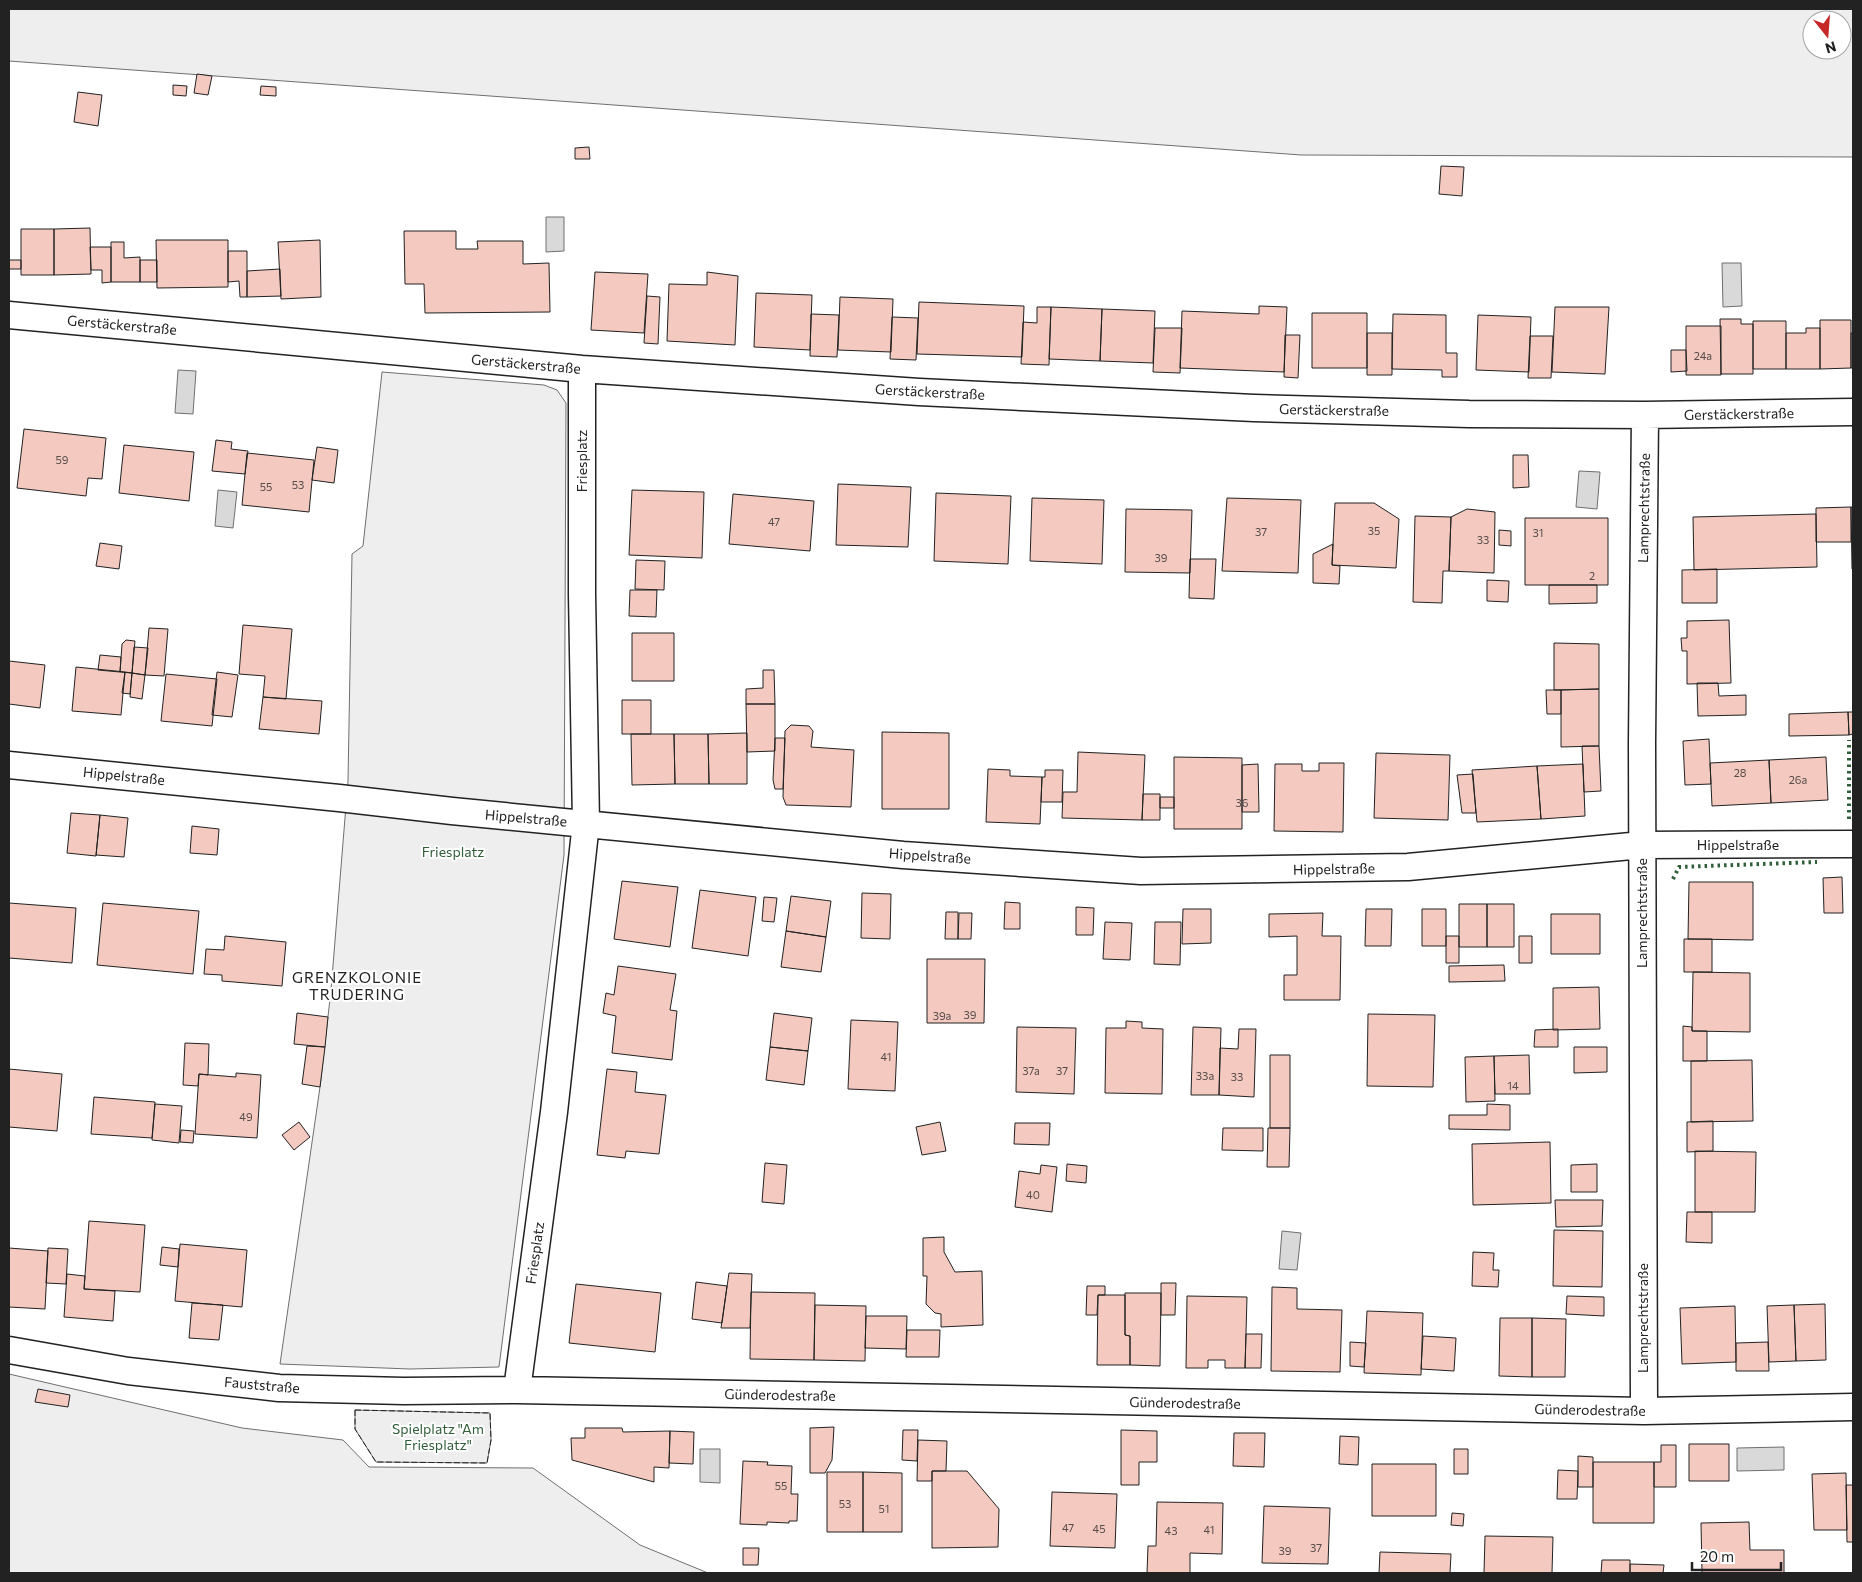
<svg xmlns="http://www.w3.org/2000/svg" width="1862" height="1582" font-family="Commissioner,sans-serif">
  <style>
    .green { fill: #eee; stroke: #6f6f6f; fill-rule: evenodd }
    .water { fill: #d9d9d9; stroke: #6f6f6f }
    .building { fill: #f3c9c0; stroke: #222 }
    .lines { fill: none; stroke-linecap: round; stroke-linejoin: round }
    .minor-casing { stroke: #222; stroke-width: 29 }
    .minor { stroke: #fff; stroke-width: 26 }
    .hedge { stroke: #2f5e38; stroke-width: 4; stroke-dasharray: 2.5 4; stroke-linecap: butt }
    .fence { stroke: #222; stroke-width: 1; stroke-dasharray: 6 2.5; stroke-linecap: butt }
    .labels { text-anchor: middle; stroke-width: 4; stroke-linejoin: round; paint-order: stroke }
    .number-label { font-size: 11px; fill: #564c4a }
    .street-label { font-size: 14px; fill: #222; stroke: #fff }
    .park-label { font-size: 14px; fill: #2f5e38; stroke: #fff }
    .neighbourhood-label { font-size: 15px; letter-spacing: 1px; fill: #222; stroke: #fff }
  </style>
  <rect width="100%" height="100%" fill="#fff"/>
  <path class="green" d="M9,9H1853V157L1301,155L9,61ZM1812,20H1842V50H1812Z
    M382,372L544,385L557,390L566,403L564,855L499,1367L410,1369L280,1364L320,1087L331,990L348,781L352,554L363,546Z
    M9,1374L242,1428L343,1440L369,1467L533,1468L640,1545L708,1573H9Z
    M355,1410L490,1413L491,1440L487,1463L376,1462L355,1429Z"/>
  <path class="water" d="M546,217H564V251L546,252Z
    M1722,263H1741L1742,306L1723,307Z
    M178,370L196,371L193,414L175,413Z
    M1579,471L1600,472L1597,509L1576,507Z
    M218,490L237,492L233,528L215,526Z
    M1282,1231L1301,1233L1297,1270L1279,1269Z
    M1784,1447V1470L1737,1471V1448Z
    M700,1449H720V1483L700,1482Z"/>
  <path class="building" d="M197,74L212,76L208,95L194,93Z
    M173,85L187,86L186,96L173,95Z
    M261,86L276,87V96L260,95Z
    M78,92L102,95L98,126L74,122Z
    M589,147L590,159H575V148Z
    M1441,166L1464,167L1462,196L1439,194Z
    M90,228L91,274L54,275V229Z
    M21,229H54V275H21Z
    M404,231H456V249H478L477,241H523V264L549,263L550,312L425,313L424,284H405Z
    M156,240H228V287L157,288Z
    M320,240L321,297L281,299L278,242Z
    M111,242H124V258L140,257V282H111Z
    M90,247H111V282L102,283V270H91Z
    M228,251H247V297H240L239,281L228,282Z
    M9,260H21V269H9Z
    M140,260H157V282H140Z
    M280,269L281,296L247,297V271Z
    M595,272L648,274L644,333L591,330Z
    M707,272L738,276L735,345L667,341L669,284L707,285Z
    M756,293L812,295L810,350L754,347Z
    M647,296L660,297L658,344L644,343Z
    M840,297L893,299L891,352L838,350Z
    M919,302L1024,306L1022,357L917,354Z
    M1259,306L1287,307L1284,372L1180,368L1182,311L1259,314Z
    M1037,307H1051L1049,365L1021,364L1023,322L1037,323Z
    M1051,307L1102,309L1100,361L1049,359Z
    M1555,307H1609L1605,374L1552,372Z
    M1102,309L1155,311L1153,363L1100,361Z
    M1312,313H1367V368H1312Z
    M811,314L839,315L837,357L810,356Z
    M1393,314L1446,315V353H1457V377H1442V370L1392,369Z
    M1478,315L1531,317L1529,372L1476,370Z
    M892,317L918,318L916,360L890,359Z
    M1720,319H1741V324H1753V374H1721Z
    M1820,320H1851V368L1820,369Z
    M1753,321H1786V369H1753Z
    M1686,326H1721V375H1686Z
    M1155,328H1182L1180,373L1153,372Z
    M1806,328H1820V369H1786V333H1806Z
    M1367,333H1392V375H1367Z
    M1851,333H1853V368H1851Z
    M1285,335H1300L1298,378L1284,377Z
    M1530,336H1553L1551,378H1528Z
    M1671,350H1686L1687,371L1671,372Z
    M24,429L106,438L102,479L88,478L86,496L17,488Z
    M216,440L232,442L231,449L248,451L245,474L212,471Z
    M124,445L194,452L189,501L119,493Z
    M317,447L338,450L334,483L312,480Z
    M247,453L314,460L309,512L242,505Z
    M1513,455H1528L1529,487L1513,488Z
    M838,484L911,487L908,547L836,545Z
    M632,490L704,492L702,558L629,555Z
    M936,493L1011,496L1008,564L934,561Z
    M733,494L814,501L810,551L729,544Z
    M1032,498L1104,500L1102,564L1030,561Z
    M1227,498L1301,500L1298,573L1222,571Z
    M1335,503H1374L1399,519L1396,568L1332,565Z
    M1851,507V542H1816V508Z
    M1851,507H1853V569H1852Z
    M1126,509L1192,510L1190,573L1125,572Z
    M1467,509L1495,512L1494,573L1449,571L1451,517Z
    M1816,514L1817,567L1694,570L1693,517Z
    M1415,516L1451,517L1449,571H1443L1442,603L1413,602Z
    M1525,518H1608V585H1525Z
    M1499,530L1511,531V546L1499,545Z
    M100,543L122,546L119,569L96,566Z
    M1333,544L1332,565L1340,566L1339,584L1313,583V554Z
    M1190,559H1216L1214,599L1189,598Z
    M636,560L665,561L664,590L635,589Z
    M1717,569V603H1682V570Z
    M1487,580L1509,581L1508,602L1487,601Z
    M1549,585H1597V603L1549,604Z
    M630,590H657L656,617L629,616Z
    M1729,620L1731,683L1687,684V651H1682L1681,638H1687V621Z
    M243,625L292,629L286,699L263,697L265,676L239,674Z
    M149,628L168,629L164,676L145,675Z
    M632,633H674V681H632Z
    M126,640L135,641L132,673L120,672L122,644Z
    M1554,643L1599,644V689L1554,690Z
    M134,647L148,648L145,675L132,673Z
    M100,655L121,657L120,672L98,670Z
    M9,661L45,665L40,708L9,704Z
    M76,667L125,672L121,715L72,711Z
    M763,670H774L775,704H746V689L763,688Z
    M125,672L132,673L130,694L122,693Z
    M217,672L238,675L232,717L212,715Z
    M132,673L145,675L142,699L130,697Z
    M166,674L217,679L212,726L161,721Z
    M1697,683H1718L1719,696L1746,695V715L1698,716Z
    M1599,689V746L1561,747V690Z
    M1546,690H1561V714H1547Z
    M263,697L322,701L319,734L259,729Z
    M622,700H651V734H622Z
    M746,704H775V751L747,752Z
    M1848,712H1853V734L1849,735Z
    M1848,712L1849,735L1789,736V714Z
    M791,725L809,726L813,731L811,747L854,750L851,807L786,805L783,797L785,731Z
    M882,732L949,733V809H882Z
    M747,733V784H709L708,734Z
    M631,734H674L675,784L632,785Z
    M674,734H708L709,784H675Z
    M775,738H785L783,789H775L773,780Z
    M1709,739L1711,784L1685,785L1683,741Z
    M1582,746H1599L1601,791L1584,792Z
    M1078,752L1145,755L1142,820L1062,818L1063,792H1077Z
    M1376,753L1450,755L1448,820L1374,818Z
    M1174,757L1242,758V829H1174Z
    M1826,757L1828,800L1771,803L1769,760Z
    M1769,760L1771,803L1712,806L1710,763Z
    M1319,763H1344L1343,832L1274,831L1275,764H1302V771H1319Z
    M1258,764L1259,812H1242V765Z
    M1583,764L1585,816L1541,819L1537,766Z
    M1537,766L1541,819L1477,822L1472,770Z
    M988,769L1010,770V776L1042,777L1040,824L986,822Z
    M1045,770H1063L1062,802H1041L1042,777H1045Z
    M1473,774L1476,813H1462L1457,775Z
    M1143,794H1160V820H1142Z
    M1160,797H1174V808H1160Z
    M71,813L100,815L96,856L67,853Z
    M100,815L128,818L124,857L96,855Z
    M192,826L219,829L217,855L190,853Z
    M1842,877L1843,913H1824L1823,878Z
    M622,881L678,887L670,947L614,939Z
    M1689,882H1753V940L1688,939Z
    M700,890L756,897L748,956L692,948Z
    M862,893L891,894L890,939L861,938Z
    M791,896L831,901L826,937L786,931Z
    M764,897L777,898L774,922L762,921Z
    M1005,902L1020,903V929H1004Z
    M9,903L76,908L72,963L9,958Z
    M103,903L199,911L193,974L97,965Z
    M1459,904H1487V947H1459Z
    M1487,904H1514V947H1487Z
    M1076,907L1094,908L1093,935H1076Z
    M1183,909H1211V943L1182,944Z
    M1366,909H1392L1391,946H1365Z
    M1422,909H1446V946H1422Z
    M946,912H958V939H945Z
    M959,913H972L971,939H958Z
    M1323,913L1322,936H1341L1340,1000H1284V975H1297V936L1269,937V914Z
    M1551,914H1600V954H1551Z
    M1105,922L1132,923L1130,960L1103,959Z
    M1155,922H1181L1180,965L1154,964Z
    M786,931L826,937L821,972L781,967Z
    M225,936L286,942L282,986L222,981V975L204,974L206,949L224,950Z
    M1446,936H1459V963H1446Z
    M1519,936H1532V963H1519Z
    M1684,939H1712V972H1684Z
    M927,959H985L984,1023H927Z
    M1504,965L1505,981L1449,982V966Z
    M618,966L676,974L670,1010L677,1011L672,1060L612,1053L616,1016L603,1013L606,993L614,995Z
    M1693,972L1750,973V1032L1692,1031Z
    M1599,987L1600,1029L1553,1030V988Z
    M297,1013L328,1017L325,1047L294,1044Z
    M774,1013L812,1018L808,1051L770,1047Z
    M1368,1014L1435,1015L1433,1087L1367,1086Z
    M851,1020L898,1022L895,1091L848,1089Z
    M1126,1021L1142,1022V1028L1163,1029L1162,1094L1105,1093L1106,1028H1126Z
    M1683,1026L1692,1027V1031H1707V1061H1683Z
    M1017,1027L1076,1028L1074,1094L1016,1092Z
    M1193,1027L1221,1028L1219,1095H1191Z
    M1239,1029H1256L1254,1097L1219,1095L1220,1048L1238,1049Z
    M1558,1029V1047H1534L1535,1030Z
    M185,1043L209,1044L208,1075L199,1074L198,1086L183,1085Z
    M307,1046L325,1047L320,1087L302,1084Z
    M770,1047L808,1051L804,1085L766,1080Z
    M1574,1047H1607V1072L1574,1073Z
    M1270,1055H1290V1128H1270Z
    M1529,1055L1530,1094H1495L1494,1056Z
    M1494,1056L1495,1101L1466,1102L1465,1057Z
    M1752,1060L1753,1121L1691,1122V1061Z
    M9,1069L62,1074L57,1131L9,1127Z
    M607,1069L637,1072L635,1092L666,1095L659,1154L626,1151L625,1158L597,1155Z
    M236,1073L261,1075L257,1138L195,1134L199,1074L236,1077Z
    M94,1097L155,1102L152,1138L91,1134Z
    M155,1104L182,1106L179,1143L152,1140Z
    M1487,1104L1510,1105V1130L1449,1129V1115H1487Z
    M1713,1121V1151L1687,1152V1122Z
    M299,1122L310,1137L294,1150L282,1135Z
    M940,1122L946,1151L922,1155L916,1127Z
    M1015,1123H1050L1049,1145L1014,1144Z
    M1223,1128H1263V1151L1222,1150Z
    M1268,1128H1290L1289,1167H1267Z
    M181,1130L194,1131L193,1143L180,1142Z
    M1550,1142L1551,1203L1473,1205L1472,1144Z
    M1695,1151L1756,1152L1755,1212H1695Z
    M765,1163L787,1165L784,1204L762,1202Z
    M1067,1164L1087,1166L1086,1183L1066,1181Z
    M1597,1164V1192H1571V1165Z
    M1041,1165L1057,1167L1052,1212L1015,1207L1019,1171L1040,1174Z
    M1555,1200H1603L1602,1226L1556,1227Z
    M1687,1212H1712V1243L1686,1242Z
    M89,1221L145,1225L140,1292L84,1289Z
    M1554,1230L1603,1231L1602,1287L1553,1286Z
    M944,1237V1252L955,1272L982,1271L983,1325L941,1327V1314L935,1313L926,1304L927,1276H923V1238Z
    M180,1244L247,1250L242,1307L175,1301Z
    M162,1247L179,1249L178,1267L160,1265Z
    M9,1248L48,1251L45,1309L9,1307Z
    M48,1248L68,1249L66,1284L46,1283Z
    M1473,1252L1494,1253L1493,1270H1499L1498,1287L1472,1286Z
    M729,1273L752,1274L750,1328H721Z
    M67,1274L85,1276L84,1289L115,1291L113,1321L64,1317Z
    M696,1282L727,1286L722,1323L692,1319Z
    M1161,1283H1176L1175,1315H1161Z
    M576,1284L661,1293L655,1352L569,1343Z
    M1087,1286H1105V1295H1098L1097,1315H1086Z
    M1272,1287L1297,1288V1309L1342,1310L1340,1372L1271,1371Z
    M751,1292L815,1293L814,1360L750,1359Z
    M1125,1293H1161L1160,1366L1130,1365V1336L1125,1335Z
    M1098,1295H1125V1335L1130,1336V1365H1097Z
    M1187,1296L1247,1297L1245,1368H1225V1360H1208V1368H1186Z
    M1567,1296L1604,1297V1316L1566,1314Z
    M192,1303L223,1305L219,1340L189,1338Z
    M1825,1304L1826,1360L1796,1361L1794,1305Z
    M815,1305L866,1306L865,1361L814,1360Z
    M1794,1305L1796,1361L1769,1362L1767,1306Z
    M1735,1306L1736,1362L1682,1364L1680,1308Z
    M1367,1311L1423,1313L1421,1375L1364,1373Z
    M866,1316H907L906,1349L865,1348Z
    M1500,1318H1532V1377L1499,1376Z
    M1532,1318L1566,1319L1565,1377H1532Z
    M907,1330H940L939,1357H906Z
    M1246,1334H1262L1261,1368H1245Z
    M1423,1336L1456,1338L1454,1371L1421,1369Z
    M1350,1342L1366,1343L1364,1367L1350,1366Z
    M1768,1342L1769,1371H1736V1343Z
    M38,1389L70,1395L68,1407L35,1402Z
    M834,1427L832,1460L825,1473H810V1428Z
    M585,1428H622L623,1432L670,1431L669,1468L654,1467V1482L572,1460L571,1438H585Z
    M903,1430H918L917,1461L902,1460Z
    M1121,1430L1157,1431V1462H1139V1485H1121Z
    M670,1431L694,1432L693,1464L669,1463Z
    M1234,1433H1265L1264,1467L1233,1466Z
    M1340,1436L1359,1437L1358,1465L1339,1464Z
    M918,1440L947,1441L946,1471H932V1481H917Z
    M1689,1444H1729V1481H1689Z
    M1661,1445H1676V1487H1654V1462H1661Z
    M1454,1449H1468V1474H1454Z
    M1578,1456L1593,1457V1487H1578Z
    M743,1461L768,1462L767,1465L792,1466L791,1494H798L797,1521H789V1523L767,1522V1525L740,1524Z
    M1593,1462H1654V1523H1593Z
    M1372,1464H1436V1516H1372Z
    M1558,1470L1578,1471L1577,1499H1557Z
    M932,1471H967L999,1509L998,1547L932,1548Z
    M827,1472H863V1532H827Z
    M863,1472L902,1473V1532H863Z
    M1846,1473L1847,1530H1814L1812,1474Z
    M1846,1485H1853V1542H1847Z
    M1052,1492L1117,1494L1115,1548L1050,1546Z
    M1157,1502L1223,1503L1222,1554L1190,1553V1573H1147L1148,1546H1156Z
    M1264,1506L1330,1508L1328,1564L1262,1563Z
    M1452,1513L1464,1514L1463,1526L1451,1525Z
    M1749,1522L1750,1550H1784V1573H1702L1701,1523Z
    M1485,1536L1553,1537L1552,1573H1484Z
    M743,1548H759L758,1565H743Z
    M1380,1552L1451,1554L1450,1573H1379Z
    M1602,1560H1630V1573H1589H1601Z
    M1630,1564L1664,1565L1663,1573H1630Z"/>
  <g class="lines">
    <g class="minor-casing">
      <path id="minor" d="M9,315L582,369L919,392L1254,408L1469,414L1645,415L1853,412
        M9,765L339,798L452,811L903,855L1141,871L1408,867L1642,845L1853,844
        M9,1350L128,1371L279,1388L404,1391L517,1390L1644,1411L1853,1407
        M517,1390L554,1112L586,823L582,594V369
        M1644,1411L1642,743L1645,415"/>
    </g>
    <use href="#minor" class="minor"/>
    <path class="hedge" d="M1849,819V740
      M1673,879L1679,867L1817,862"/>
    <path class="fence" d="M355,1410L490,1413L491,1440L487,1463L376,1462L355,1429Z"/>
  </g>
  <g class="labels">
    <g class="number-label">
      <text x="1703" y="360">24a</text>
      <text x="62" y="464">59</text>
      <text x="298" y="489">53</text>
      <text x="266" y="491">55</text>
      <text x="774" y="526">47</text>
      <text x="1374" y="535">35</text>
      <text x="1261" y="536">37</text>
      <text x="1538" y="537">31</text>
      <text x="1483" y="544">33</text>
      <text x="1161" y="562">39</text>
      <text x="1592" y="580">2</text>
      <text x="1740" y="777">28</text>
      <text x="1798" y="784">26a</text>
      <text x="1242" y="807">36</text>
      <text x="970" y="1019">39</text>
      <text x="942" y="1020">39a</text>
      <text x="886" y="1061">41</text>
      <text x="1031" y="1075">37a</text>
      <text x="1062" y="1075">37</text>
      <text x="1205" y="1080">33a</text>
      <text x="1237" y="1081">33</text>
      <text x="1513" y="1090">14</text>
      <text x="246" y="1121">49</text>
      <text x="1033" y="1199">40</text>
      <text x="781" y="1490">55</text>
      <text x="845" y="1508">53</text>
      <text x="884" y="1513">51</text>
      <text x="1068" y="1532">47</text>
      <text x="1099" y="1533">45</text>
      <text x="1209" y="1534">41</text>
      <text x="1171" y="1535">43</text>
      <text x="1316" y="1552">37</text>
      <text x="1285" y="1555">39</text>
    </g>
    <g class="street-label">
      <text transform="translate(122 325) rotate(5)" y="5">Gerstäckerstraße</text>
      <text transform="translate(526 364) rotate(5)" y="5">Gerstäckerstraße</text>
      <text transform="translate(930 392) rotate(3)" y="5">Gerstäckerstraße</text>
      <text transform="translate(1334 410) rotate(1)" y="5">Gerstäckerstraße</text>
      <text transform="translate(1739 414) rotate(-1)" y="5">Gerstäckerstraße</text>
      <text transform="translate(582 461) rotate(-90)" y="5">Friesplatz</text>
      <text transform="translate(1644 508) rotate(-89)" y="5">Lamprechtstraße</text>
      <text transform="translate(124 776) rotate(6)" y="5">Hippelstraße</text>
      <text transform="translate(526 818) rotate(5)" y="5">Hippelstraße</text>
      <text x="1738" y="850">Hippelstraße</text>
      <text transform="translate(930 856) rotate(4)" y="5">Hippelstraße</text>
      <text transform="translate(1334 869) rotate(-1)" y="5">Hippelstraße</text>
      <text transform="translate(1642 913) rotate(-90)" y="5">Lamprechtstraße</text>
      <text transform="translate(535 1253) rotate(-82)" y="5">Friesplatz</text>
      <text transform="translate(1643 1318) rotate(-90)" y="5">Lamprechtstraße</text>
      <text transform="translate(262 1385) rotate(5)" y="5">Fauststraße</text>
      <text transform="translate(780 1395) rotate(1)" y="5">Günderodestraße</text>
      <text transform="translate(1185 1403) rotate(1)" y="5">Günderodestraße</text>
      <text transform="translate(1590 1410) rotate(1)" y="5">Günderodestraße</text>
    </g>
    <g class="park-label">
      <text x="453" y="857">Friesplatz</text>
      <text x="438" y="1434">Spielplatz "Am<tspan x="438" dy="16">Friesplatz"</tspan></text>
    </g>
    <g class="neighbourhood-label">
      <text x="357" y="983">GRENZKOLONIE<tspan x="357" dy="17">TRUDERING</tspan></text>
    </g>
  </g>
  <rect width="1862" height="1582" fill="none" stroke="#222222" stroke-width="20"/>
  <g transform="translate(1827 35) rotate(163)"><circle r="24" fill="#ffffff" stroke="#a7a7a7"/>
  <path d="M0-4L9 19L0 12L-9 19Z" fill="#c62828"/>
  <text y="-8" font-size="14" font-weight="bold" text-anchor="middle" fill="#222222">N</text>
  </g>
  <path d="M1692 1562v8h89v-8" fill="none" stroke="#222222" stroke-width="2.5"/>
  <text x="1700" y="1562" font-size="15" fill="#222222" stroke="#ffffff" stroke-width="4" paint-order="stroke">20 m</text>
</svg>
